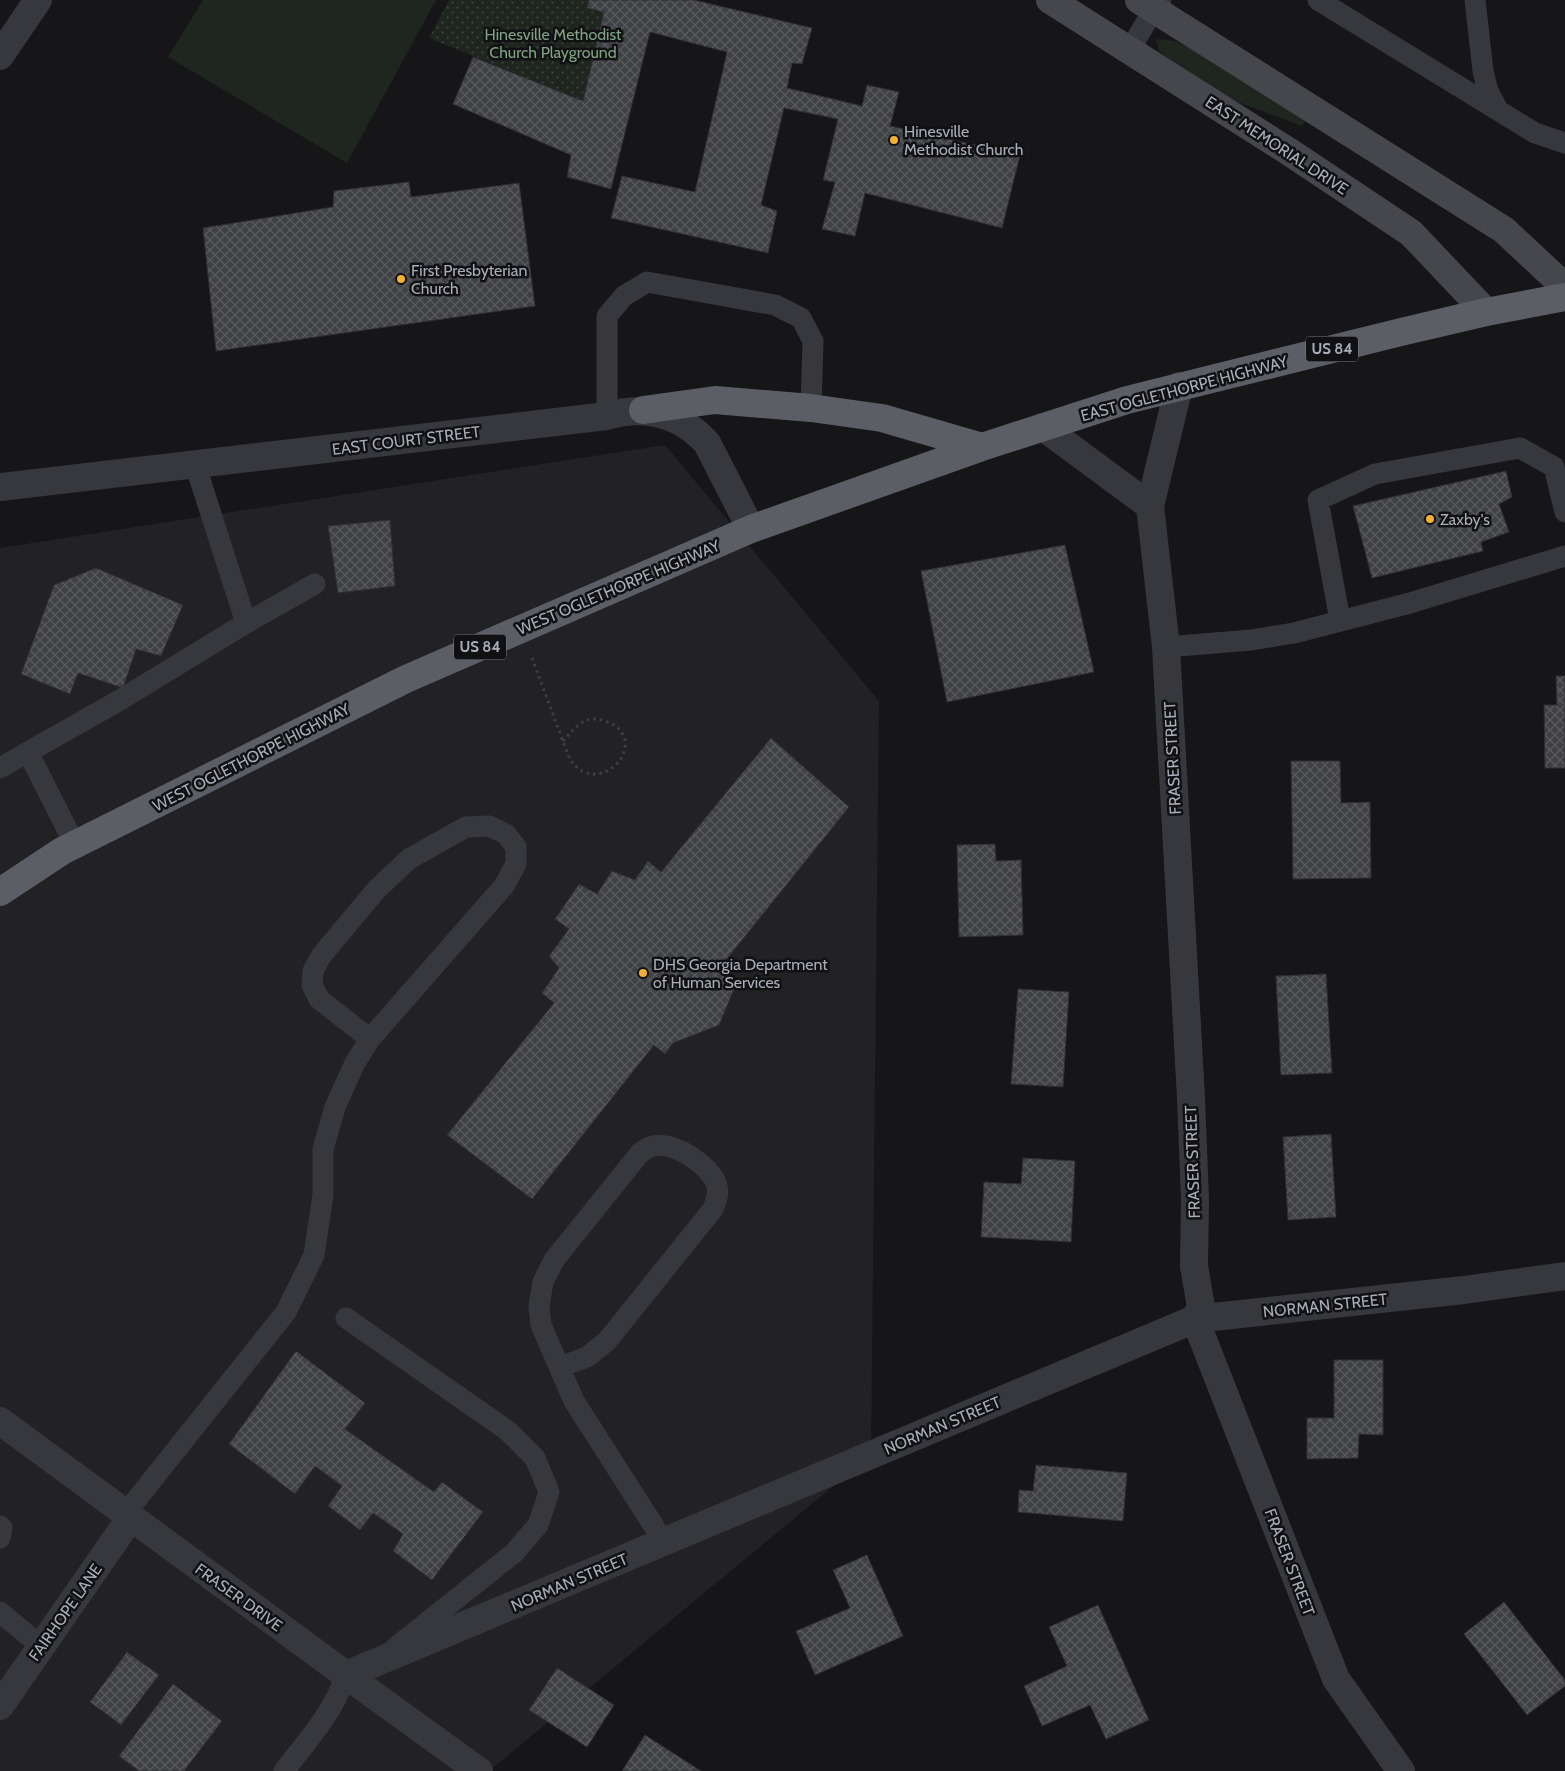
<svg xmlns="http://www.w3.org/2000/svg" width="1565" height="1771" font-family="Cabin,sans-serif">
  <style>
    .built { fill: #222225 }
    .grass { fill: #1e261f }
    .park { fill: url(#park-dots) }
    .building { fill: url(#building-cross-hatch); stroke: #303034 }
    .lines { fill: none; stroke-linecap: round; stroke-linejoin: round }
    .path { stroke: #3d3f44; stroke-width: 3; stroke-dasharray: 2.5 4; stroke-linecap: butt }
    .service { stroke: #37383d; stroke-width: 21 }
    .minor { stroke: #37383d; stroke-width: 28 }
    .tertiary { stroke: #37383d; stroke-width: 28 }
    .secondary { stroke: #45474d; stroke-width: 28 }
    .trunk { stroke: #5b5e65; stroke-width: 28 }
    .poi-dot { fill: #f2b134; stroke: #111113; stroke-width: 2 }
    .labels { text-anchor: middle; stroke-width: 5; stroke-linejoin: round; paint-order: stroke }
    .shield { fill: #111113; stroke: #7b7e86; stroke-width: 1 }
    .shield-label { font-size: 15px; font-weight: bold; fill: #a8adb8 }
    .park-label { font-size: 16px; fill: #7fa381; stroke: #111113 }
    .poi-label { font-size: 16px; fill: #a8adb8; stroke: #111113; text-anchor: start }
    .street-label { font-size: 16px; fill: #a8adb8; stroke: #111113 }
  </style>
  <defs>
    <pattern id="park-dots" width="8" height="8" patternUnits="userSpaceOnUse" patternTransform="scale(1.25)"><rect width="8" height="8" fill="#1e261f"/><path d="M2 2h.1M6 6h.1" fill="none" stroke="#3c433d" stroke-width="1.8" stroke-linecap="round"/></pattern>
    <pattern id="building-cross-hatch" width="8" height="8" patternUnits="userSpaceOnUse" patternTransform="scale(1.25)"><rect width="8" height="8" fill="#404145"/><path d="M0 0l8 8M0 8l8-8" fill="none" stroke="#595a5e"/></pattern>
  </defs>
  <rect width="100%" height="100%" fill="#161618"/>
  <path class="built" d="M665,445L879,701L871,1455L489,1771H0V548Z"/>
  <path class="grass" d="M203,0H436L347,163L168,57Z
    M1156,39L1175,41L1194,50L1306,120L1302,126L1230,99L1173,62L1159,51Z"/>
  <path class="park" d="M449,0H589L587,8L604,12L583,101L429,38Z"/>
  <path class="building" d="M589,0H694L812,28L802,64L792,63L787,88L862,106L867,85L899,92L890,126L1020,155L1002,228L865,193L855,236L822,229L835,182L823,180L838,119L784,108L761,205L777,211L768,253L611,218L622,176L695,192L727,52L650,32L611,189L567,177L571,155L453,104L473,57L583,101L604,12L587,8Z
    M409,182L411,197L519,183L535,306L216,351L203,228L333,207L334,191Z
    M1506,471L1512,497L1499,504L1509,532L1481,542L1483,551L1372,578L1353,506Z
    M390,520L395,586L338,593L328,526Z
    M1065,545L1094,672L947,702L921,571Z
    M96,568L183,605L161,656L136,649L123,688L78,673L70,694L21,674L54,585Z
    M1556,676H1565V768H1545L1544,705H1557Z
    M771,738L849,807L726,960L737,967L727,979L735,987L719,1025L673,1043L665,1054L654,1045L532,1199L447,1135L554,1003L542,993L559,968L549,956L569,929L555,919L579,884L597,894L612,871L635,880L648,861L661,872Z
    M1291,761H1340L1341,803L1370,802L1371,878L1293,879Z
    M995,844L996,861L1021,860L1023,935L959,937L957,845Z
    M1326,974L1332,1073L1281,1075L1276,976Z
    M1018,989L1069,992L1063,1087L1011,1084Z
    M1331,1134L1336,1217L1288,1220L1283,1137Z
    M1023,1158L1075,1161L1071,1242L981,1237L984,1182L1021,1184Z
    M296,1351L365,1403L345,1429L434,1492L442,1482L483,1512L432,1580L393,1551L403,1534L373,1513L360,1530L328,1506L342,1486L315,1466L295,1494L229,1444Z
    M1334,1360H1383V1435L1359,1434L1358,1458L1307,1459V1418H1334Z
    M1036,1465L1127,1473L1123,1521L1018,1512L1019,1490L1033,1491Z
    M867,1555L903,1636L815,1675L796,1631L850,1608L833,1570Z
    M1504,1602L1565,1680V1686L1527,1715L1464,1634Z
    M1098,1605L1149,1720L1106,1739L1090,1705L1042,1726L1024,1686L1067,1666L1049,1627Z
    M127,1652L159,1675L121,1725L90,1702Z
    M557,1668L614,1705L587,1747L529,1710Z
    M173,1684L222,1721L184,1771H139L119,1756Z
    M645,1735L701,1771H622Z"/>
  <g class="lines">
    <path class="path" d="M532,658L570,760C574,764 578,769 582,771C614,787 648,735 605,721C584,714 576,727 563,741"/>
    <path class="service" d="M1318,0L1535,133L1565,143
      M1475,0L1483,71L1488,91L1498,110
      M1129,51L1154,9L1161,0
      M607,416V316L624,296L647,282L775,305L801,318L813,341L811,408
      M195,464L246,623
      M1340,620L1318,500L1375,474L1520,448L1554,467L1565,512
      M1166,647L1251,640L1294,633L1410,603L1565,556
      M0,768L28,752
      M75,845L28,752L120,700L246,623L315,584
      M346,1318L508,1431L535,1458L549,1492L538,1525L514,1553L396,1647
      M560,1367L587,1357L607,1341L713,1209C716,1201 719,1195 717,1186C712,1166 671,1138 650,1147C647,1148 643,1151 640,1153L554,1260L543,1282L539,1306L541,1325L574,1401L664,1542
      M125,1514L286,1312L314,1255L323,1195V1149L335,1107L355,1063L370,1039L504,886L516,864V847L506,834L489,826L466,827L409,859L377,889L321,956L313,971L312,985L319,999L370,1039
      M0,1526L2,1528L0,1538
      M0,1612L41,1646
      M284,1771C308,1740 333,1713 346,1675"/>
    <path class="minor" d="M0,56L38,0
      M1179,386L1150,506L1166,647L1191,1098L1195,1199L1194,1266L1201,1307L1195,1319L1336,1679L1401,1771
      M1043,427L1150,506
      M346,1675L1195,1319L1464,1290L1565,1276
      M0,1706L131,1517"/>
    <path class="tertiary" d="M0,487L607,416C645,405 679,413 707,443L751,529
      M0,1421L346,1675L479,1771"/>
    <path class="secondary" d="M1050,0L1288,151L1411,233L1486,312
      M1139,0L1504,230L1565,287"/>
    <path class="trunk" d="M643,410L715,400L811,408L882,418L982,447
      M0,892L62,851L406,679L751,529L982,447L1127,400L1401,332L1486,312L1565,297"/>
  </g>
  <g class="poi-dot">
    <circle cx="894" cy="140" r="5"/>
    <circle cx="401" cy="279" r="5"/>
    <circle cx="1430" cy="519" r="5"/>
    <circle cx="643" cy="973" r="5"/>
  </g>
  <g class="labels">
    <g class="shield">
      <rect x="1306" y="336.5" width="52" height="25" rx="4"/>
      <rect x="454" y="634.5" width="52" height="25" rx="4"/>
    </g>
    <g class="shield-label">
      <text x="1332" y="354">US 84</text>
      <text x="480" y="652">US 84</text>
    </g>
    <g class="park-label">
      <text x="553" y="40">Hinesville Methodist<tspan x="553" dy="18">Church Playground</tspan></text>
    </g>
    <g class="poi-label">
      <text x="904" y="137">Hinesville<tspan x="904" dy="18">Methodist Church</tspan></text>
      <text x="411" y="276">First Presbyterian<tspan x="411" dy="18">Church</tspan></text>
      <text x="1440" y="525">Zaxby's</text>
      <text x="653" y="970">DHS Georgia Department<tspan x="653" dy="18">of Human Services</tspan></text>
    </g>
    <g class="street-label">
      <text transform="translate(1277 145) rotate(33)" y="6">EAST MEMORIAL DRIVE</text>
      <text transform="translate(1184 388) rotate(-15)" y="6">EAST OGLETHORPE HIGHWAY</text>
      <text transform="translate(406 440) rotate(-7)" y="6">EAST COURT STREET</text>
      <text transform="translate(618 587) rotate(-23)" y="6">WEST OGLETHORPE HIGHWAY</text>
      <text transform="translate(251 757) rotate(-27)" y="6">WEST OGLETHORPE HIGHWAY</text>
      <text transform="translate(1172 758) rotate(-93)" y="6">FRASER STREET</text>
      <text transform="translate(1192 1162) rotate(-92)" y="6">FRASER STREET</text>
      <text transform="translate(1325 1305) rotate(-6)" y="6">NORMAN STREET</text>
      <text transform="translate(942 1425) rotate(-23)" y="6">NORMAN STREET</text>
      <text transform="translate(1290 1562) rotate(69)" y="6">FRASER STREET</text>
      <text transform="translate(569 1582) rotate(-23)" y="6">NORMAN STREET</text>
      <text transform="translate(239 1597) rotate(36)" y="6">FRASER DRIVE</text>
      <text transform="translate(65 1612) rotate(-55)" y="6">FAIRHOPE LANE</text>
    </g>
  </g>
</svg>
